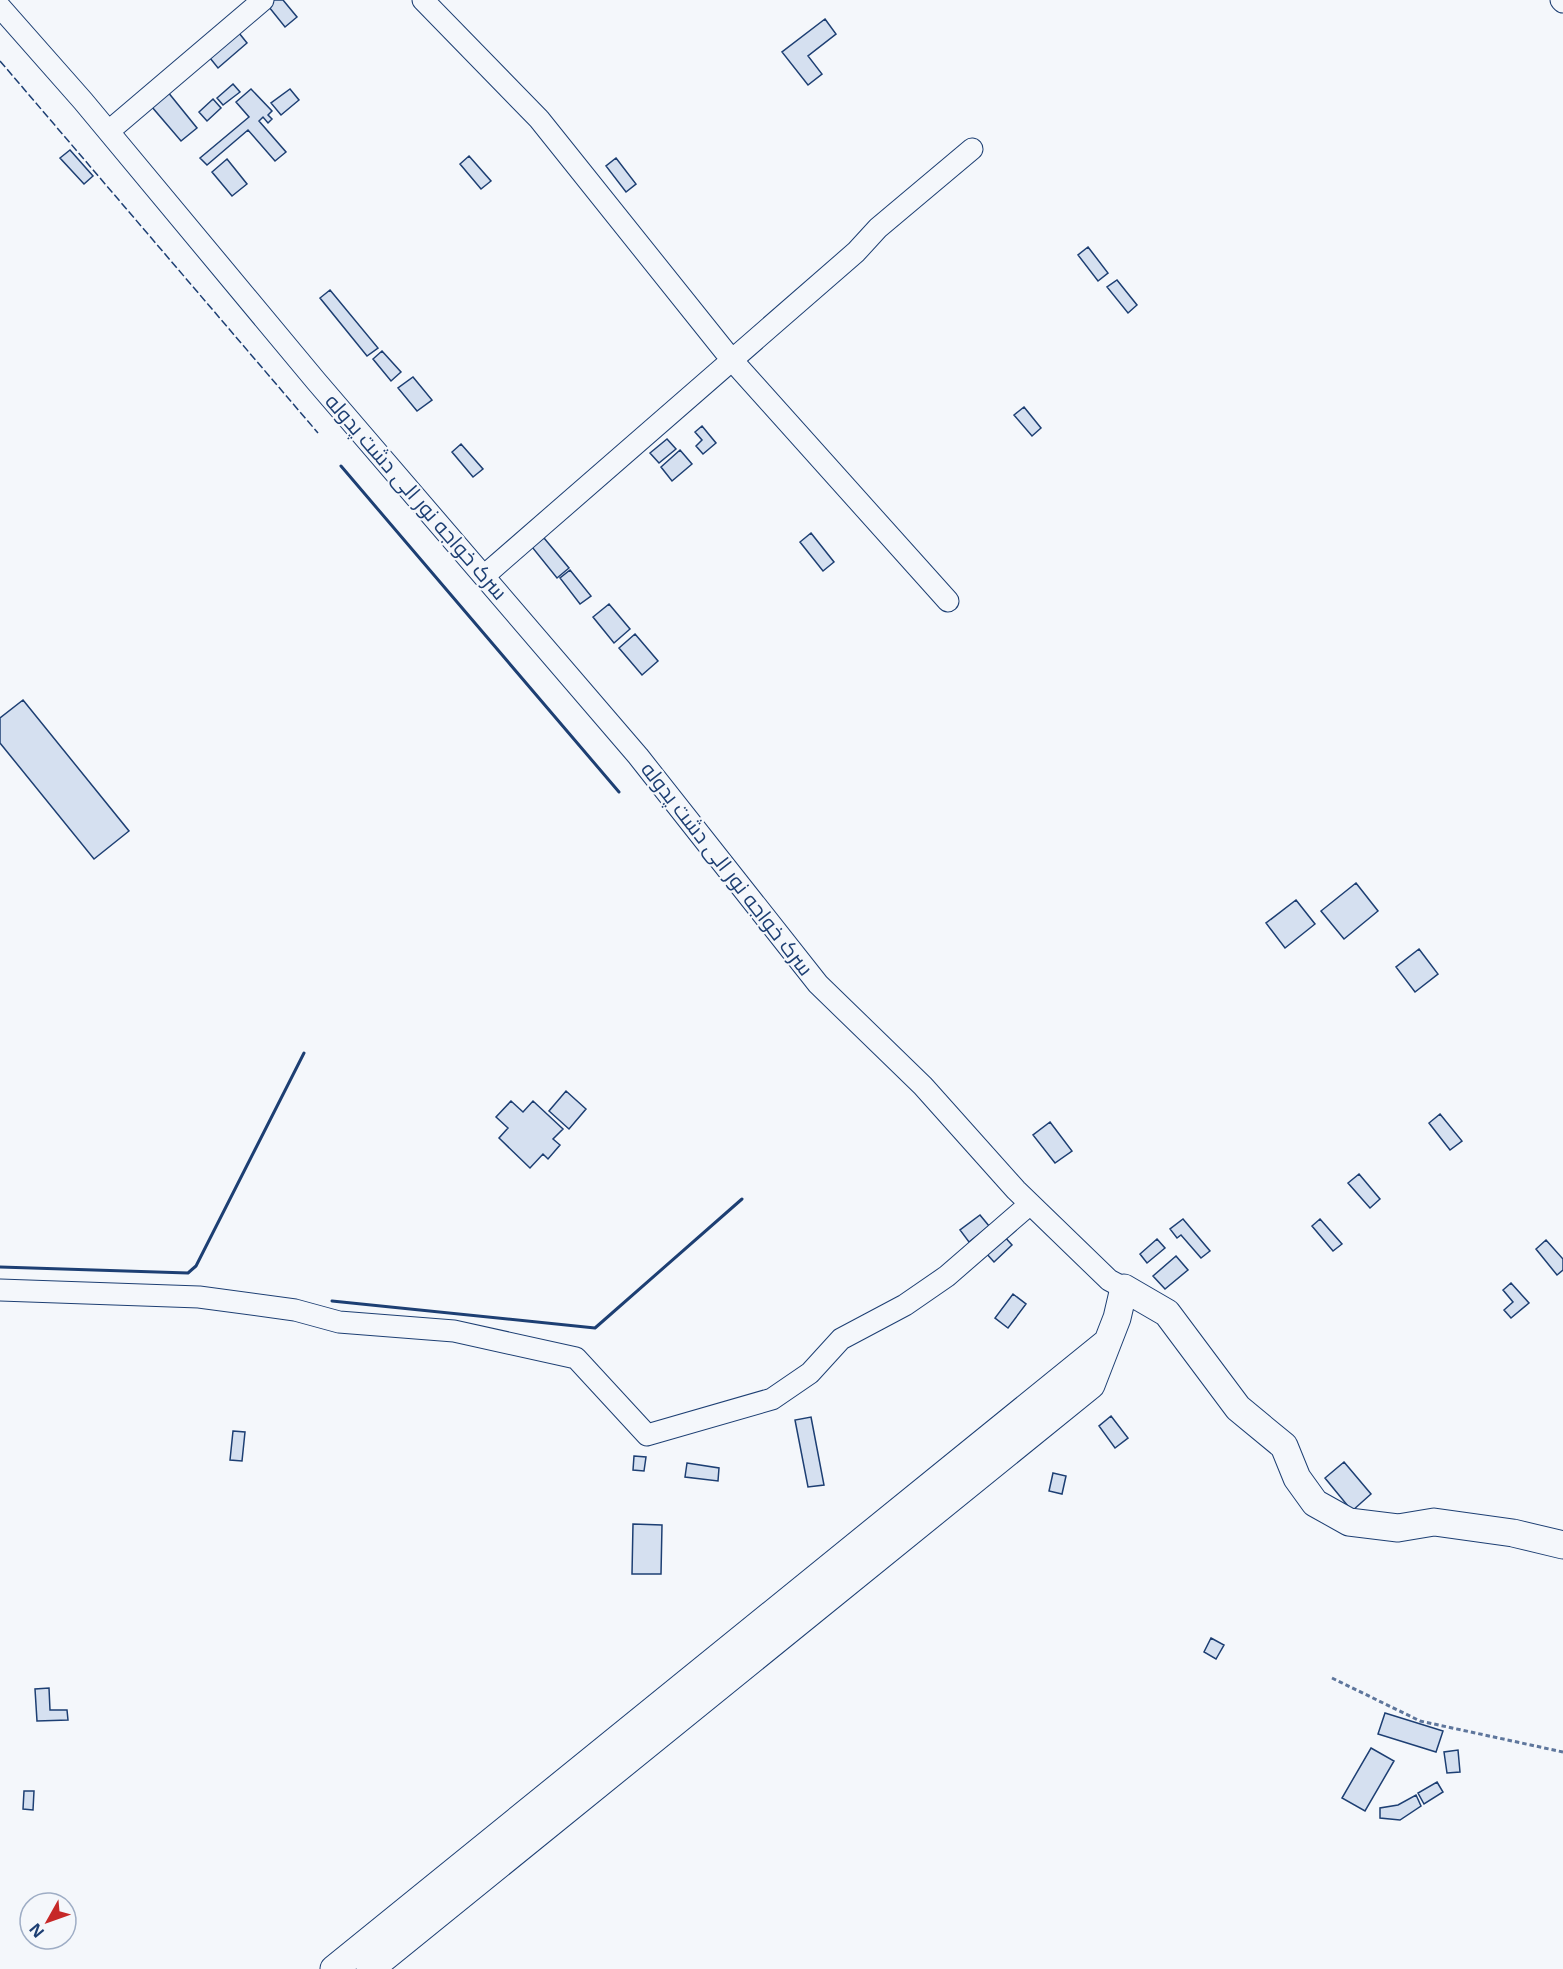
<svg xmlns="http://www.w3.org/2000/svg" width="1563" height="1969" font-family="'Open Sans',Cairo,sans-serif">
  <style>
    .building { fill: #d5e0f0; stroke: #1d3f73; stroke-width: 1.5 }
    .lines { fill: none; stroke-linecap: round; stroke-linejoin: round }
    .minor-casing { stroke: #1d3f73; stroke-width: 23 }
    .major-casing { stroke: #1d3f73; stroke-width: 29 }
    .path { stroke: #5e769c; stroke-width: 3; stroke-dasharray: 4.5 3; stroke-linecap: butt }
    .minor { stroke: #f4f7fb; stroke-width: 21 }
    .major { stroke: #f4f7fb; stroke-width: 27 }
    .fence { stroke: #1d3f73; stroke-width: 1.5; stroke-dasharray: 8 3; stroke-linecap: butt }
    .wall { stroke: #1d3f73; stroke-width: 3 }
    .labels { text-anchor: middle; stroke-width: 4.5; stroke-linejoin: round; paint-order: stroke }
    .street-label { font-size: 21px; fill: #1d3f73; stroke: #f4f7fb }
  </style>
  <rect width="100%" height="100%" fill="#f4f7fb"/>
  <path class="building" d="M267,0H283L297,17L285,27L265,2Z
    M825,19L836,34L808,56L822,74L808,85L782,52Z
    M235,28L247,43L218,68L206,53Z
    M233,84L240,92L223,105L217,98Z
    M163,86L197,128L181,141L146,100Z
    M251,89L272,111L268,115L272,119L268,123L263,117L259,121L286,152L275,161L248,130L207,165L200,158L249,117L236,102Z
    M290,89L299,100L281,115L271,103Z
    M213,99L221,108L207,121L199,112Z
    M70,150L93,176L84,184L60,158Z
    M469,156L491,181L481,189L460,164Z
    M616,158L636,184L626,192L606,166Z
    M227,159L247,184L232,196L212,172Z
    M1088,247L1108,273L1098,281L1078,255Z
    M1117,280L1137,305L1128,313L1107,287Z
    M330,290L378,348L367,356L320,298Z
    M382,351L401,372L391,381L373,359Z
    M413,377L432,400L417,411L398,388Z
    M1024,407L1041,428L1032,436L1014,415Z
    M702,426L716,443L703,454L696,446L702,440L695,432Z
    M667,439L676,449L659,463L650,453Z
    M461,444L483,469L473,477L452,452Z
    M680,450L692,464L672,481L661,467Z
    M811,533L834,562L823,571L800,542Z
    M544,538L569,568L557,578L532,547Z
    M570,570L591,596L580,604L560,578Z
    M609,604L630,629L614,643L593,617Z
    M635,634L658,661L642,675L619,648Z
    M23,700L129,831L94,859L0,743V718Z
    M1356,883L1378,911L1344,939L1321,911Z
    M1296,900L1315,924L1285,948L1266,923Z
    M1419,949L1438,974L1415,992L1396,967Z
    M566,1091L586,1109L569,1129L549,1111Z
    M511,1101L523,1112L533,1101L563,1129L553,1139L560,1145L548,1159L543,1154L530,1168L499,1138L508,1128L496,1117Z
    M1440,1114L1462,1141L1450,1150L1429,1123Z
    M1050,1122L1072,1151L1055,1163L1033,1135Z
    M1359,1174L1380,1199L1370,1208L1348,1183Z
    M980,1215L989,1226L969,1242L960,1230Z
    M1183,1219L1210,1251L1201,1258L1181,1235L1177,1238L1170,1229Z
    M1320,1219L1342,1244L1333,1251L1312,1226Z
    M1004,1236L1012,1245L994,1262L986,1253Z
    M1157,1239L1165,1248L1147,1263L1140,1254Z
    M1546,1240L1563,1259V1270L1557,1275L1536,1249Z
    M1176,1256L1188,1270L1165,1289L1153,1276Z
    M1511,1283L1529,1303L1511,1318L1504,1310L1513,1302L1503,1290Z
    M1013,1294L1026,1304L1008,1328L995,1318Z
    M1111,1416L1128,1438L1115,1448L1099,1426Z
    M811,1417L824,1485L808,1487L795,1420Z
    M233,1431L245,1432L242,1461L230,1460Z
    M634,1456L646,1457L644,1471L633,1470Z
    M1344,1462L1371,1494L1352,1511L1325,1478Z
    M687,1463L719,1468L718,1481L685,1477Z
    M1053,1473L1066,1476L1062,1494L1049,1491Z
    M633,1524L662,1525L661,1574H632Z
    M1211,1638L1224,1645L1216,1659L1204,1652Z
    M49,1688L50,1710H67L68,1720L37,1721L35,1689Z
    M1385,1713L1443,1731L1436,1752L1378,1734Z
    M1371,1748L1394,1761L1365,1811L1342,1798Z
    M1458,1750L1460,1772L1447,1773L1444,1752Z
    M1437,1782L1443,1792L1424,1804L1418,1793Z
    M24,1791H34L33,1810L23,1809Z
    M1416,1795L1421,1806L1400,1820L1380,1818V1808L1398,1805Z"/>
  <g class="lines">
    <g class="minor-casing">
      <path id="minor" d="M423,0L539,119L731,359L948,601
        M1561,0L1563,2
        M0,7L83,101L316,381L638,756L818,984L923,1086L1016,1190L1109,1280L1124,1288
        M109,131L263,0
        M484,576L856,252L878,228L972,149
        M0,1290L199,1297L295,1310L339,1322L454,1331L576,1358L647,1435L772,1399L810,1373L841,1339L905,1305L947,1276L1030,1204"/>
    </g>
    <g class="major-casing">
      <path id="major" d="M334,1969L1105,1344
        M370,1969L1091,1385L1117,1318L1124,1288L1167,1313L1238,1408L1284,1446L1297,1478L1315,1503L1349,1522L1398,1528L1434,1522L1513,1533L1563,1545"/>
    </g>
    <path class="path" d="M1332,1678L1420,1721L1563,1752"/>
    <use href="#minor" class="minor"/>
    <use href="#major" class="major"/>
    <path class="fence" d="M0,61L318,433"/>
    <path class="wall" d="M341,466L619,792
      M0,1267L188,1273L196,1266L304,1053
      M332,1301L595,1328L742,1199"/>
  </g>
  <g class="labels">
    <g class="street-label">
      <text transform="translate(416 497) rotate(49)" y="7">سرک خواجه نور الی دشت پدوله</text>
      <text transform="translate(727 869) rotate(52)" y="7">سرک خواجه نور الی دشت پدوله</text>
    </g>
  </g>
  <g transform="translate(48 1921) rotate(230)"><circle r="28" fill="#f4f7fb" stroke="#9eadc5" stroke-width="1.5"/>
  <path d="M0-4.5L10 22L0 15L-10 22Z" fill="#c62828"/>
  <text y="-9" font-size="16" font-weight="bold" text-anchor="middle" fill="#1d3f73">N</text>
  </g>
</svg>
